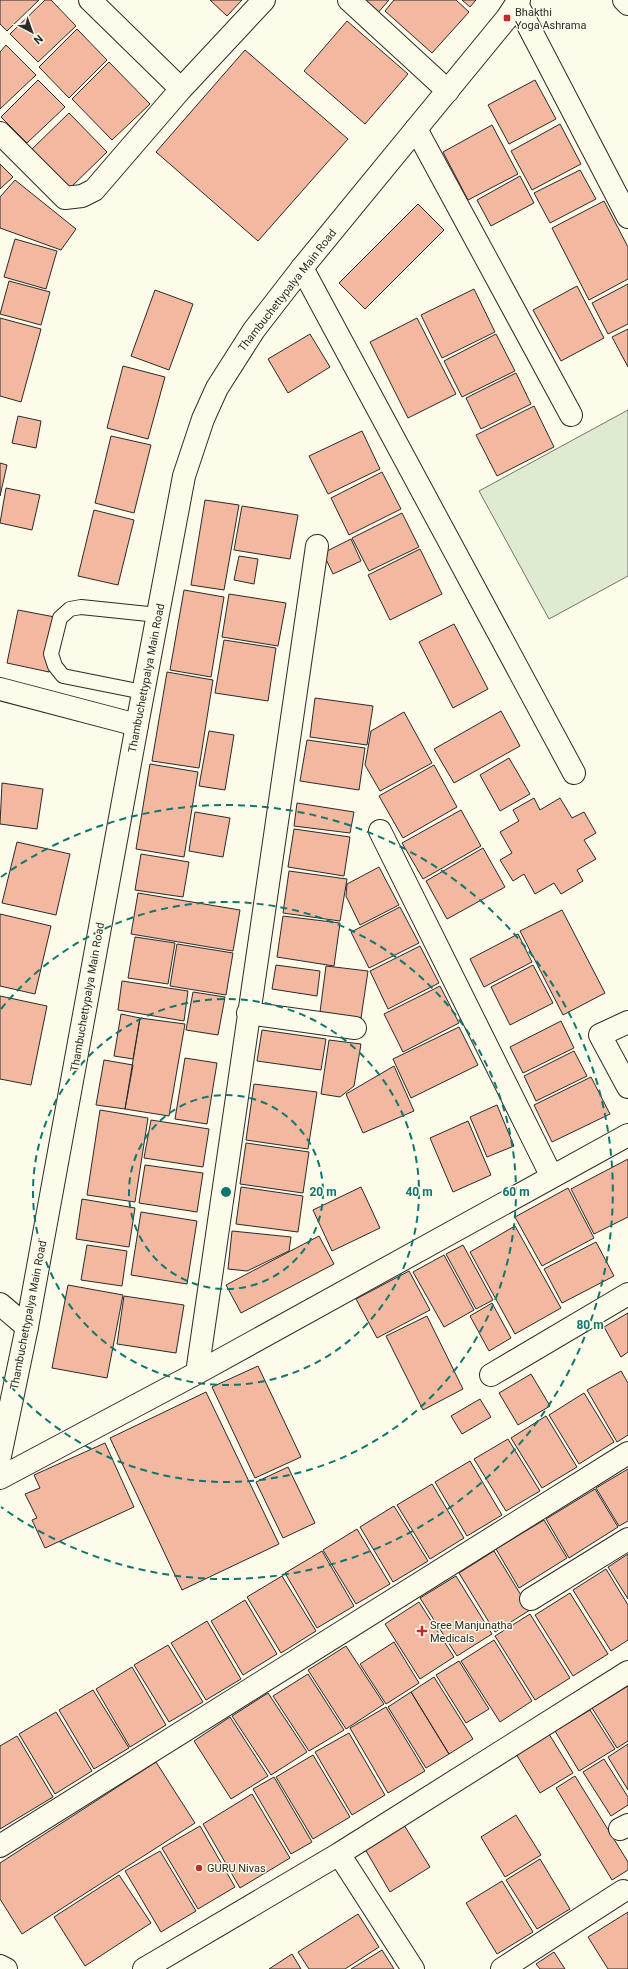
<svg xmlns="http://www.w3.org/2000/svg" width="628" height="1969" font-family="Roboto,sans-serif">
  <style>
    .green { fill: #deebd1; stroke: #74746e }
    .building { fill: #f2b8a0; stroke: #2b2b2b }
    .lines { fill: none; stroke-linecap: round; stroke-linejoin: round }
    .service-casing { stroke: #2b2b2b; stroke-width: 16 }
    .minor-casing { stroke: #2b2b2b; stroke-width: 24 }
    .secondary-casing { stroke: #2b2b2b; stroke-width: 24 }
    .service { stroke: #fdfbea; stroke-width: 14 }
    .minor { stroke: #fdfbea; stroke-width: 22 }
    .secondary { stroke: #fdfbea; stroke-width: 22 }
    .ring { fill: none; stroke: #0f766e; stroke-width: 2; stroke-dasharray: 7 5 }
    .poi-dot { fill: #c62828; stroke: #fdfbea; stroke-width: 1.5 }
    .labels { text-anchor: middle; stroke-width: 3; stroke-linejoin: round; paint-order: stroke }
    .poi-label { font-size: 11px; fill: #2b2b2b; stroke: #fdfbea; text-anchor: start }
    .street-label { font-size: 11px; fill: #2b2b2b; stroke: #fdfbea }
    .centre { fill: #0f766e; stroke: #fdfbea; stroke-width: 2 }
    .ring-label { font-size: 12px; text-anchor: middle; font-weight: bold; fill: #0f766e; stroke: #fdfbea; stroke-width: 3; stroke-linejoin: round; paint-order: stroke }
  </style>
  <rect width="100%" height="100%" fill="#fdfbea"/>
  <path class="green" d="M628,410V576L549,619L479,491Z"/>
  <path class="building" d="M0,0H39L7,31L0,24Z
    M45,0H51L76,26L38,62L10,34Z
    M210,0H242L227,16Z
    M359,0H389L376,15Z
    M394,0H456L469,12L432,53L385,11Z
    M462,0H476L470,7Z
    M347,21L408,74L365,124L304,71Z
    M77,29L107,60L69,98L39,67Z
    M6,45L36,75L0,109V52Z
    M245,50L348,139L258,241L156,152Z
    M109,62L150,104L112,140L72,99Z
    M38,80L65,107L27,143L1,117Z
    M535,80L556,119L509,144L488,105Z
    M69,113L107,152L68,190L30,151Z
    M560,124L581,164L532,190L511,151Z
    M492,125L518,174L468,200L443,152Z
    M0,164L13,177L0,189Z
    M580,170L596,199L550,223L534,193Z
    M520,176L534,203L491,226L477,200Z
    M15,180L76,229L61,250L0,228V197Z
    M604,201L628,247V279L589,300L552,228Z
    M418,204L444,230L365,309L339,283Z
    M15,239L57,251L46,289L4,277Z
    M9,281L50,292L41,325L0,314Z
    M628,284V324L608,334L592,303Z
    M577,286L604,338L561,361L533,310Z
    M474,289L495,332L442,358L421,315Z
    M155,290L193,304L169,370L131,356Z
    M0,318L41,329L21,402L0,396Z
    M417,318L456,394L408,418L370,342Z
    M628,329V367L612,337Z
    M310,334L330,367L288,393L268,359Z
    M496,334L515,371L462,397L444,361Z
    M123,366L165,377L148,439L107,428Z
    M516,373L531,404L481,429L466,398Z
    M534,406L554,447L497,476L476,435Z
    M18,416L41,421L36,448L12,443Z
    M362,431L380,469L328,494L309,456Z
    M111,436L151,445L134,513L95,503Z
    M0,463L7,465L0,496Z
    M382,472L401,509L349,535L331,498Z
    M6,488L40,495L32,530L0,523Z
    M205,500L239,505L224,590L191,585Z
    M242,506L298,515L290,559L234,550Z
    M94,510L134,520L118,585L78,576Z
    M402,513L419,547L369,571L352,538Z
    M351,539L361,561L333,574L323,553Z
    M420,549L442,594L390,620L368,575Z
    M239,556L258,559L254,584L234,580Z
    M184,590L224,597L211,677L170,670Z
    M229,594L286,603L278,646L222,637Z
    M18,610L60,618L49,672L7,663Z
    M454,624L488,689L453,708L419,642Z
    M224,640L276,648L268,701L215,693Z
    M167,672L213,680L199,768L152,761Z
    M315,698L373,706L367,745L310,737Z
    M501,711L520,746L454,783L434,749Z
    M404,712L432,763L380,791L365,765L371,731Z
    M209,731L234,735L225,790L199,786Z
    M307,740L365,748L359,790L300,781Z
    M509,758L530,794L500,811L480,775Z
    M150,764L198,772L184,857L136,849Z
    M434,765L457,807L403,838L379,796Z
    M2,783L43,789L37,829L0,824Z
    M534,798L540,810L560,798L572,818L584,812L596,833L584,840L596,859L577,870L583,881L561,894L554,883L535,894L524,874L513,881L500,860L512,853L500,832L519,821L513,810Z
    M297,803L354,812L350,833L294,826Z
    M461,810L481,846L423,879L402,843Z
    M195,812L230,818L223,857L189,851Z
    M294,829L350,837L344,876L288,867Z
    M17,842L70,854L56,915L2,903Z
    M483,848L505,887L447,919L426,881Z
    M141,854L189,862L183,897L135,890Z
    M379,867L399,905L360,925L346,896L347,884Z
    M289,871L347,879L340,921L283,913Z
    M138,893L240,910L233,951L131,934Z
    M400,907L419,943L369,968L351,932Z
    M562,910L605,993L563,1015L520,931Z
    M0,914L51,926L35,994L0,986Z
    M283,916L340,923L334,966L277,957Z
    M518,934L532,962L484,987L470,959Z
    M135,937L175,943L168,984L128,978Z
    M177,944L233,953L226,995L170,986Z
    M420,946L439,983L388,1009L370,971Z
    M276,965L320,971L317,996L272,989Z
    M533,965L553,1003L510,1025L491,987Z
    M326,966L368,971L361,1018L320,1012Z
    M122,981L188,991L184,1021L118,1010Z
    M440,986L459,1023L403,1052L384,1014Z
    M193,992L225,997L218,1035L186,1030Z
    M0,996L47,1006L31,1085L0,1079Z
    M121,1014L140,1018L133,1059L114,1056Z
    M140,1018L185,1024L169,1116L125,1109Z
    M561,1021L574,1048L523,1073L510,1047Z
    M459,1027L478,1065L411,1098L393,1059Z
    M262,1030L326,1039L321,1070L257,1061Z
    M329,1040L361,1044L354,1086L340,1097L321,1094Z
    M574,1051L587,1076L536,1101L524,1076Z
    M185,1058L217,1063L207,1124L175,1119Z
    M104,1060L133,1065L125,1109L96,1105Z
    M394,1066L414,1111L363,1133L346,1094Z
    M591,1077L610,1114L552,1142L534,1105Z
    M254,1084L317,1092L308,1149L246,1140Z
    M497,1105L514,1146L487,1157L470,1117Z
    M100,1110L148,1118L135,1202L87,1195Z
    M151,1120L209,1129L203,1167L144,1158Z
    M468,1121L491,1175L453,1192L430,1138Z
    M246,1143L309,1152L303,1193L240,1184Z
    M628,1159V1217L594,1234L571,1189Z
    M145,1165L203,1173L197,1212L139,1203Z
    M241,1187L303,1196L298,1232L236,1224Z
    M361,1187L380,1228L332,1251L313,1210Z
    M568,1188L594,1238L542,1266L515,1217Z
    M82,1199L135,1208L129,1247L76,1239Z
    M141,1212L197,1221L187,1284L131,1275Z
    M515,1226L561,1308L515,1334L470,1252Z
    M232,1231L291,1237L289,1251L247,1271L228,1269Z
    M319,1236L334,1264L241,1313L226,1285Z
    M596,1242L614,1276L562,1303L544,1269Z
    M87,1245L127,1251L122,1286L81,1280Z
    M463,1245L493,1300L476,1309L446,1254Z
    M444,1255L474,1310L444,1327L413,1272Z
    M409,1271L430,1310L377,1338L356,1299Z
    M68,1285L123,1295L107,1378L52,1368Z
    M124,1296L184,1305L176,1353L117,1344Z
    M492,1303L511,1338L489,1351L470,1316Z
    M628,1313V1352L621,1357L604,1327Z
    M427,1316L463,1389L423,1410L386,1336Z
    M258,1366L301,1457L255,1478L212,1387Z
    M621,1371L628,1383V1435L617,1442L587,1390Z
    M531,1374L550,1406L518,1425L499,1393Z
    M206,1392L279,1544L182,1590L110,1438Z
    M584,1393L614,1442L579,1464L549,1415Z
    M480,1399L491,1417L462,1434L451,1416Z
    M546,1416L577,1467L542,1488L511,1438Z
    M508,1439L540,1491L506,1511L474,1459Z
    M105,1443L134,1507L45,1548L32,1520L37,1518L25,1494L40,1488L34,1475Z
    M470,1461L502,1515L467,1536L435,1482Z
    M288,1467L315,1523L283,1538L256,1482Z
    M628,1469V1521L619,1526L596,1488Z
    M432,1484L464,1538L430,1559L397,1505Z
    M595,1489L618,1527L569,1558L546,1519Z
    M394,1506L428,1561L393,1582L360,1527Z
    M544,1520L567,1558L519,1588L496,1549Z
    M357,1529L390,1584L356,1604L323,1550Z
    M322,1551L354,1606L317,1628L285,1573Z
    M494,1551L530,1610L495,1632L459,1573Z
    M628,1554V1599L608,1567Z
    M606,1569L628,1605V1640L611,1651L573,1590Z
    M282,1576L316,1631L281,1653L247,1597Z
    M456,1576L492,1634L457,1656L420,1598Z
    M570,1593L608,1654L573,1676L535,1615Z
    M245,1600L277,1654L243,1675L211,1621Z
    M419,1602L454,1657L420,1679L385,1624Z
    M530,1614L570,1678L535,1700L495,1636Z
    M207,1621L241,1679L206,1700L171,1643Z
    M494,1640L532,1701L500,1722L461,1661Z
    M394,1642L419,1683L386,1704L360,1664Z
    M168,1645L203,1702L169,1722L134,1665Z
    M346,1646L384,1704L346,1729L308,1670Z
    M459,1661L489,1709L466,1723L436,1675Z
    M132,1667L166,1725L130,1747L96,1689Z
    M308,1674L344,1730L309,1751L273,1696Z
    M434,1677L473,1739L449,1754L411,1692Z
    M628,1686V1741L617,1748L592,1708Z
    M93,1690L129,1748L94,1769L59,1710Z
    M411,1692L449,1754L426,1768L388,1707Z
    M268,1693L307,1752L271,1775L232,1716Z
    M386,1707L425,1771L388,1793L350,1728Z
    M590,1710L615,1749L579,1771L555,1731Z
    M56,1712L92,1771L55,1794L19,1734Z
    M230,1717L268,1776L231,1799L194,1741Z
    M349,1733L385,1795L352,1815L315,1752Z
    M549,1734L573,1773L540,1793L516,1754Z
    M17,1736L53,1797L0,1829V1746Z
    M628,1744V1790L608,1757Z
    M313,1755L350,1817L313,1839L276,1777Z
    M604,1759L628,1797V1805L611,1816L583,1772Z
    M156,1762L195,1823L22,1934L0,1899V1863Z
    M575,1776L628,1862V1870L612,1880L556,1788Z
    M274,1777L312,1842L291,1854L253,1789Z
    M252,1794L290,1858L240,1888L203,1824Z
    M516,1815L541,1855L505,1877L481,1837Z
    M404,1825L430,1867L390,1892L365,1849Z
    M200,1826L235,1887L198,1909L162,1848Z
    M160,1851L196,1911L161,1932L125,1871Z
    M540,1859L570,1909L537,1929L506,1880Z
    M119,1875L151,1923L85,1966L54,1917Z
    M502,1881L533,1932L497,1954L466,1903Z
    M628,1912V1969H608L588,1937Z
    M358,1914L379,1947L345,1969H309L298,1952Z
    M382,1950L394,1969H351Z
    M554,1952L565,1969H540L536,1964Z
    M292,1954L301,1969H269Z"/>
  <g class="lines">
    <g class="service-casing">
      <path id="service" d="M143,692L63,676L55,666L51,654L60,618L70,609L81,607L158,615"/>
    </g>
    <g class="minor-casing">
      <path id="minor" d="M90,0L181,89
        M349,0L448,91
        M624,0L628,4
        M517,4L628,217
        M416,129L571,415
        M0,133L65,198L82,196L94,190L181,89L264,0
        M302,268L574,773
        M0,689L137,725
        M380,831L552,1177
        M248,1013L355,1028
        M628,1022L600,1035L628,1087
        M0,1304L27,1327
        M197,1373L317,546
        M491,1375L628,1294
        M0,1478L197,1373L628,1135
        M531,1599L628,1539
        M620,1829L628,1825
        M0,1846L628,1453
        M339,1854L413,1969
        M0,1966L6,1969
        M144,1969L339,1854L628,1672
        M502,1969L623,1891"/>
    </g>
    <g class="secondary-casing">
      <path id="secondary" d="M0,1456L27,1327L137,725L184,476L203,419L217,388L254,330L302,268L507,18L519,0"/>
    </g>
    <use href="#service" class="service"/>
    <use href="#minor" class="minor"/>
    <use href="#secondary" class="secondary"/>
  </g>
  <g class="ring">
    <circle cx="226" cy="1192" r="97"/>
    <circle cx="226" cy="1192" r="193"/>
    <path d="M1 1009A290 290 0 1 1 1 1375"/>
    <path d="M1 877A387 387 0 1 1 1 1507"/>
  </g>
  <g class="poi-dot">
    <rect x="503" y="14" width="8" height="8" rx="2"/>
    <path d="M420 1625h4v4h4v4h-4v4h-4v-4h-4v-4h4z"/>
    <circle cx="199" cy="1868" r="4"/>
  </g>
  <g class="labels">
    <g class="poi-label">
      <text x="515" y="16">Bhakthi<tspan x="515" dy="13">Yoga Ashrama</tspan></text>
      <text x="430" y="1629">Sree Manjunatha<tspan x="430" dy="13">Medicals</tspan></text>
      <text x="207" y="1872">GURU Nivas</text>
    </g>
    <g class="street-label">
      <text transform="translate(287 290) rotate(-52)" y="4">Thambuchettypalya Main Road</text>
      <text transform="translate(146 678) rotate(-79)" y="4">Thambuchettypalya Main Road</text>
      <text transform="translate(87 997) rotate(-80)" y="4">Thambuchettypalya Main Road</text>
      <text transform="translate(28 1315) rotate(-79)" y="4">Thambuchettypalya Main Road</text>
    </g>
  </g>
  <circle cx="226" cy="1192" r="6" class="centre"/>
  <g class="ring-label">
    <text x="323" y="1196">20 m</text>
    <text x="419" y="1196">40 m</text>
    <text x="516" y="1196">60 m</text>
    <text x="590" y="1329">80 m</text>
  </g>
  <g transform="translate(32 32) rotate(139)" stroke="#fdfbea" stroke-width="3" paint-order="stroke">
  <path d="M0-3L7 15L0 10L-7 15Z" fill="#2b2b2b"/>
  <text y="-6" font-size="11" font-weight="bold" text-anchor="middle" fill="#2b2b2b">N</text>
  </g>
</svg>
